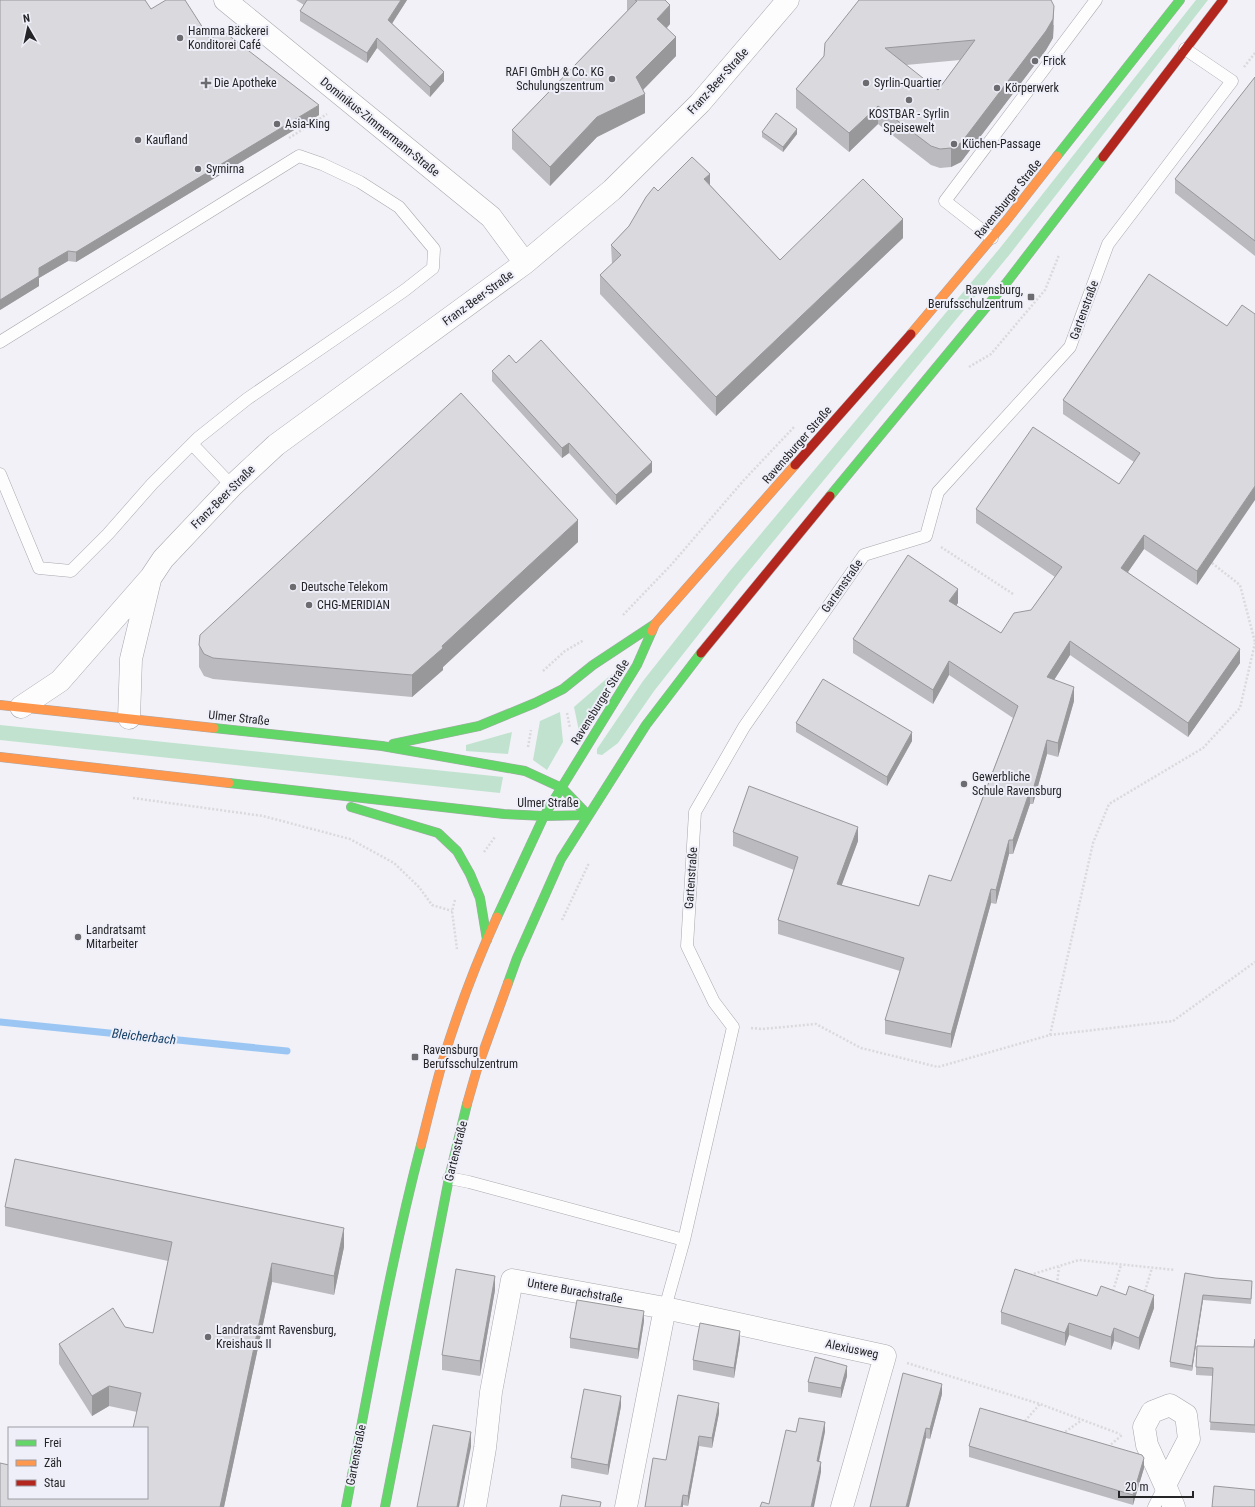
<svg xmlns="http://www.w3.org/2000/svg" width="1255" height="1507" font-family="'Roboto Condensed',sans-serif">
  <style>
    .green { fill: #c0e2ce }
    .lines { fill: none; stroke-linecap: round; stroke-linejoin: round }
    .stream { stroke: #9bc6f3; stroke-width: 7 }
    .lane-casing { stroke: #a9a9ad; stroke-width: 13 }
    .street-casing { stroke: #a9a9ad; stroke-width: 23 }
    .fast-casing { stroke: #a9a9ad; stroke-width: 10 }
    .slow-casing { stroke: #a9a9ad; stroke-width: 10 }
    .jam-casing { stroke: #a9a9ad; stroke-width: 10 }
    .path { stroke: #dadadc; stroke-width: 2.5; stroke-dasharray: 2 2; stroke-linecap: butt }
    .lane { stroke: #fdfdfe; stroke-width: 12 }
    .street { stroke: #fdfdfe; stroke-width: 22 }
    .fast { stroke: #63d668; stroke-width: 9 }
    .slow { stroke: #ff974d; stroke-width: 9 }
    .jam { stroke: #b3261e; stroke-width: 9 }
    .wall { fill: #bbbbbf; fill-rule: evenodd }
    .shaded-wall { fill: #98989b }
    .building { fill: #d9d9de; stroke: #98989b; fill-rule: evenodd }
    .poi-dot { fill: #6c6c70; stroke: #efeff9; stroke-width: 1.5 }
    .labels { text-anchor: middle; stroke-width: 4; stroke-linejoin: round; paint-order: stroke }
    .poi-label { font-size: 12px; fill: #252528; stroke: #efeff9; text-anchor: start }
    .street-label { font-size: 12px; fill: #252528; stroke: #efeff9 }
    .water-label { font-size: 13px; font-style: italic; fill: #154068; stroke: #efeff9 }
  </style>
  <rect width="100%" height="100%" fill="#f1f1f7"/>
  <path class="green" d="M1196,0H1208L1010,254L739,583L654,691L618,743L602,755L597,754V749L643,681L729,572L1000,248Z
    M612,674L614,680L579,731L574,707Z
    M560,712L563,742L547,770L533,760L540,721Z
    M0,725L503,777L500,793L0,740Z
    M512,732L508,754L466,751V745Z"/>
  <g class="lines">
    <path class="stream" d="M0,1022L287,1051"/>
    <g class="lane-casing">
      <path id="lane" d="M992,238L945,201L1096,0
        M0,342L299,156L322,164L360,182L399,207L434,249L433,268L405,290L352,327L247,399L198,438L152,484L108,534L71,571L39,568L0,474
        M192,444L232,486
        M449,1178L469,1182L684,1240L665,1308
        M684,1240L733,1027L714,1002L687,946L695,812L744,727L864,555L926,536L938,492L1070,347L1108,244L1232,81L1185,49
        M1154,1507L1165,1485"/>
    </g>
    <g class="street-casing">
      <path id="street" d="M225,0L491,217L525,263
        M21,707L60,681L151,577L163,559L232,486L276,445L525,263L612,190L700,103L788,0
        M129,718L131,659L150,580
        M1165,1485L1189,1439L1186,1415L1170,1405L1152,1412L1144,1427L1147,1445L1165,1485L1174,1507
        M475,1507L485,1448L491,1392L512,1280L665,1308L885,1356L842,1507
        M626,1507L665,1308"/>
    </g>
    <g class="fast-casing">
      <path id="fast" d="M1057,156L1180,0
        M830,496L1007,282L1103,157
        M214,728L382,746L525,771L562,788L588,815
        M393,744L479,726L535,703L563,689L593,665L655,624
        M229,783L504,814L544,816L588,815
        M351,807L438,833L457,851L470,874L480,898L487,940
        M497,917L544,816L637,665L652,631
        M508,983L517,958L561,859L646,725L701,653
        M346,1507C369,1386 390,1264 421,1145
        M385,1507L449,1178L467,1104"/>
    </g>
    <g class="slow-casing">
      <path id="slow" d="M911,334L1006,221L1057,156
        M652,631L655,624L795,465
        M0,705L214,728
        M0,757L229,783
        M467,1104L477,1069L508,983
        M421,1145C428,1117 435,1088 443,1060C458,1011 476,963 497,917"/>
    </g>
    <g class="jam-casing">
      <path id="jam" d="M1103,157L1223,0
        M795,465L911,334
        M701,653L830,496"/>
    </g>
    <path class="path" d="M1244,67L1255,53
      M289,138L327,114
      M235,166L239,172
      M969,367L991,354L1045,290L1059,255
      M941,547L1013,594
      M1212,563L1240,585L1255,642
      M623,615L671,565L744,480L795,426
      M543,671L565,651L584,640
      M567,713L570,728
      M528,747L531,730
      M133,798L263,816L350,839L394,863L419,887L432,905L452,911
      M484,852L495,837
      M455,900L452,911L457,949
      M562,920L589,863
      M751,1028L762,1029L816,1024L861,1048L938,1067L1050,1035L1173,1021L1255,962
      M1050,1035L1093,843L1109,804L1203,748L1240,708L1255,643
      M1030,1275L1079,1260L1175,1270
      M1057,1284L1059,1267
      M1113,1291L1121,1265
      M1145,1291L1152,1268
      M907,1363L1040,1404L1120,1434
      M1025,1421L1040,1404
      M1062,1434L1082,1420
      M1108,1447L1122,1435"/>
    <use href="#lane" class="lane"/>
    <use href="#street" class="street"/>
    <use href="#fast" class="fast"/>
    <use href="#slow" class="slow"/>
    <use href="#jam" class="jam"/>
  </g>
  <path class="wall" d="M296,0H407L392,23L444,81L430,97L377,48L367,63L300,21V11L304,5Z
    M627,0H665L670,24L667,28L676,56L643,90L645,113L597,137L550,186L512,149V130L627,11Z
    M151,9L210,39L319,115L76,262L68,261L39,278V286L0,310Z
    M1054,25L1053,38L1046,50L961,162L951,167L940,168L931,165L878,124L849,152L796,108V89L824,56ZM960,60L938,90L906,65Z
    M1255,77V256L1175,193V179Z
    M762,132L797,134L783,152L762,137Z
    M710,185L780,260L903,238L716,416L600,294V275L612,264L611,245L629,226L658,191Z
    M1227,326L1197,585L1144,549L1128,572L1240,663L1188,737L1070,655L1054,680L1074,701L1058,757L1047,754L1033,804H1030L1013,854H1009L996,904L991,903L951,1048L885,1034V1020L900,971L778,934V920L794,870L733,846V832L858,841L841,885L919,906L951,881L1013,718L949,675L933,704L853,653V639L958,603L956,605L1001,633L1031,610L1055,577L976,523V509L1119,484L1134,462L1063,414V400Z
    M516,363L652,472L616,505L569,453L562,458L492,381V371Z
    M578,542L443,667V670L412,697L213,679L204,676L199,667V645Z
    M796,723L912,741L887,786L796,732Z
    M5,1207L344,1247L334,1295L272,1282L224,1507L9,1498H147L137,1412L109,1406L92,1416L59,1364V1344L125,1327L153,1333L168,1261L5,1226Z
    M1185,1273L1252,1286L1251,1304L1203,1300L1192,1371L1170,1367V1362Z
    M495,1290L480,1376L442,1370V1355Z
    M1097,1296L1154,1308L1139,1350L1114,1341L1111,1350L1069,1335L1065,1346L1001,1324V1312Z
    M644,1321L638,1359L570,1348V1338Z
    M1255,1339V1433L1210,1430L1213,1376L1196,1375V1367L1254,1347Z
    M740,1341L734,1378L693,1370V1360Z
    M847,1376L841,1398L808,1392V1382Z
    M942,1394L930,1439L926,1438L870,1507Z
    M621,1406L608,1475L571,1468V1458Z
    M719,1413L712,1448L699,1446L688,1506L683,1505L666,1460Z
    M969,1446L1144,1468L1133,1505L969,1457Z"/>
  <path class="shaded-wall" d="M401,0H407L388,30V20Z
    M670,5V24L657,38V19Z
    M1054,6L1053,38L1046,50L961,162L951,167V148Z
    M676,37V56L636,97V77Z
    M377,38V48L367,63V53Z
    M444,72V81L430,97V87Z
    M645,94V113L597,137L550,186V167L597,117Z
    M319,105V115L76,262V252Z
    M878,106V124L849,152V133Z
    M797,129V134L783,152V147Z
    M710,174V192L704,179Z
    M903,219V238L716,416V397Z
    M68,251V261L39,278V286L0,310V300L39,268Z
    M569,443V453L562,458V448Z
    M652,462V472L616,505V495Z
    M1255,486V500L1197,585V571Z
    M578,520V542L443,667V670L412,697V675L442,646Z
    M1144,535V549L1121,582V568Z
    M958,589V603L949,615V601Z
    M1070,641V655L1047,691V677Z
    M1240,649V663L1188,737V723Z
    M949,661V675L933,704V690Z
    M1074,687V701L1058,757V743Z
    M912,732V741L887,786V777Z
    M1047,740V754L1033,804V790Z
    M1030,790V804L1013,854V840Z
    M858,827V841L837,898V884Z
    M1009,840V854L996,904V890Z
    M991,889V903L951,1048V1034Z
    M344,1228V1247L334,1295V1276Z
    M272,1263V1282L224,1507H220Z
    M495,1276V1290L480,1376V1361Z
    M1154,1295V1308L1139,1350V1338Z
    M1203,1295V1300L1192,1371V1366Z
    M644,1311V1321L638,1359V1349Z
    M1069,1323V1335L1065,1346V1333Z
    M1114,1328V1341L1111,1350V1337Z
    M740,1331V1341L734,1378V1368Z
    M847,1366V1376L841,1398V1388Z
    M942,1384V1394L930,1439V1429Z
    M109,1386V1406L92,1416V1396Z
    M621,1396V1406L608,1475V1465Z
    M719,1403V1413L712,1448V1438Z
    M825,1422V1432L817,1471V1461Z
    M926,1428V1438L909,1507H906Z
    M471,1432V1447L459,1507H457Z
    M699,1436V1446L688,1506V1496Z
    M1144,1458V1468L1133,1505V1495Z
    M821,1462V1472L814,1507H811Z
    M683,1495V1507H681Z"/>
  <path class="building" d="M0,0H145L151,9L166,0H185L210,39L223,31L319,105L76,252L68,251L39,268V276L0,300Z
    M307,0H401L388,20L444,72L430,87L377,38L367,53L300,11Z
    M635,0H665L670,5L657,19L676,37L636,77L645,94L597,117L550,167L512,130L637,1Z
    M859,0H1051L1054,6L1053,19L1046,31L961,143L951,148L940,149L931,146L878,106L849,133L796,89L824,56L825,43ZM975,40L938,90L885,48Z
    M1255,77V241L1175,179Z
    M776,113L797,129L783,147L762,132Z
    M692,157L710,174L704,179L780,260L863,179L903,219L716,397L600,275L621,255L611,245L629,226L646,197L654,187L658,191Z
    M1149,274L1227,326L1242,305L1255,314V486L1197,571L1144,535L1121,568L1240,649L1188,723L1070,641L1047,677L1074,687L1058,743L1047,740L1033,790H1030L1013,840H1009L996,890L991,889L951,1034L885,1020L904,958L778,920L798,857L733,832L749,786L858,827L837,884L919,906L929,875L951,881L1018,706L949,661L933,690L853,639L908,555L958,589L949,601L1001,633L1014,613L1031,610L1062,567L976,509L1033,427L1119,484L1140,453L1063,400Z
    M541,340L652,462L616,495L569,443L562,448L492,371L509,355L516,363Z
    M461,393L578,520L442,646L443,648L412,675L213,658L204,654L199,645L200,635Z
    M823,679L912,732L887,777L796,723Z
    M15,1159L344,1228L334,1276L272,1263L220,1507H0V1463L9,1465V1498H147V1428H133L141,1393L109,1386L92,1396L59,1344L113,1308L125,1327L153,1333L172,1242L5,1207Z
    M456,1269L495,1276L480,1361L442,1355Z
    M1015,1269L1097,1296L1101,1286L1126,1295L1129,1286L1154,1295L1139,1338L1114,1328L1111,1337L1069,1323L1065,1333L1001,1312Z
    M1185,1273L1215,1278L1252,1281L1251,1299L1203,1295L1192,1366L1170,1362Z
    M577,1300L644,1311L638,1349L570,1338Z
    M700,1323L740,1331L734,1368L693,1360Z
    M1255,1339V1425L1210,1422L1213,1368L1196,1367L1197,1346L1254,1347Z
    M815,1357L847,1366L841,1388L808,1382Z
    M903,1373L942,1384L930,1429L926,1428L906,1507H870Z
    M584,1389L621,1396L608,1465L571,1458Z
    M678,1395L719,1403L712,1438L699,1436L688,1496L683,1495L681,1507H645L653,1458L666,1460Z
    M980,1408L1142,1455L1144,1458L1133,1495L969,1446Z
    M799,1418L825,1422L817,1461L821,1462L811,1507H760L762,1502L769,1504L786,1430L796,1432Z
    M433,1425L471,1432L457,1507H417Z
    M1214,1486L1255,1490V1507H1212Z
    M562,1495L601,1502L600,1507H560Z"/>
  <g class="poi-dot">
    <circle cx="180" cy="38" r="4"/>
    <circle cx="1035" cy="61" r="4"/>
    <circle cx="612" cy="79" r="4"/>
    <path d="M204 77h4v4h4v4h-4v4h-4v-4h-4v-4h4z"/>
    <circle cx="866" cy="83" r="4"/>
    <circle cx="997" cy="88" r="4"/>
    <circle cx="909" cy="100" r="4"/>
    <circle cx="277" cy="124" r="4"/>
    <circle cx="138" cy="140" r="4"/>
    <circle cx="954" cy="144" r="4"/>
    <circle cx="198" cy="169" r="4"/>
    <rect x="1027" y="293" width="8" height="8" rx="2"/>
    <circle cx="293" cy="587" r="4"/>
    <circle cx="309" cy="605" r="4"/>
    <circle cx="964" cy="784" r="4"/>
    <circle cx="78" cy="937" r="4"/>
    <rect x="411" y="1053" width="8" height="8" rx="2"/>
    <circle cx="208" cy="1337" r="4"/>
  </g>
  <g class="labels">
    <g class="poi-label">
      <text x="188" y="35">Hamma Bäckerei<tspan x="188" dy="14">Konditorei Café</tspan></text>
      <text x="1043" y="65">Frick</text>
      <text x="604" y="76" text-anchor="end">RAFI GmbH &amp; Co. KG<tspan x="604" dy="14">Schulungszentrum</tspan></text>
      <text x="214" y="87">Die Apotheke</text>
      <text x="874" y="87">Syrlin-Quartier</text>
      <text x="1005" y="92">Körperwerk</text>
      <text x="909" y="118" text-anchor="middle">KOSTBAR - Syrlin<tspan x="909" dy="14">Speisewelt</tspan></text>
      <text x="285" y="128">Asia-King</text>
      <text x="146" y="144">Kaufland</text>
      <text x="962" y="148">Küchen-Passage</text>
      <text x="206" y="173">Symirna</text>
      <text x="1023" y="294" text-anchor="end">Ravensburg,<tspan x="1023" dy="14">Berufsschulzentrum</tspan></text>
      <text x="301" y="591">Deutsche Telekom</text>
      <text x="317" y="609">CHG-MERIDIAN</text>
      <text x="972" y="781">Gewerbliche<tspan x="972" dy="14">Schule Ravensburg</tspan></text>
      <text x="86" y="934">Landratsamt<tspan x="86" dy="14">Mitarbeiter</tspan></text>
      <text x="423" y="1054">Ravensburg<tspan x="423" dy="14">Berufsschulzentrum</tspan></text>
      <text x="216" y="1334">Landratsamt Ravensburg,<tspan x="216" dy="14">Kreishaus II</tspan></text>
    </g>
    <g class="street-label">
      <text transform="translate(718 81) rotate(-48)" y="4">Franz-Beer-Straße</text>
      <text transform="translate(380 127) rotate(39)" y="4">Dominikus-Zimmermann-Straße</text>
      <text transform="translate(1008 199) rotate(-51)" y="4">Ravensburger Straße</text>
      <text transform="translate(478 298) rotate(-36)" y="4">Franz-Beer-Straße</text>
      <text transform="translate(1084 310) rotate(-70)" y="4">Gartenstraße</text>
      <text transform="translate(797 445) rotate(-49)" y="4">Ravensburger Straße</text>
      <text transform="translate(223 497) rotate(-45)" y="4">Franz-Beer-Straße</text>
      <text transform="translate(842 586) rotate(-55)" y="4">Gartenstraße</text>
      <text transform="translate(600 702) rotate(-58)" y="4">Ravensburger Straße</text>
      <text transform="translate(239 718) rotate(6)" y="4">Ulmer Straße</text>
      <text x="548" y="807">Ulmer Straße</text>
      <text transform="translate(691 878) rotate(-86)" y="4">Gartenstraße</text>
      <text transform="translate(456 1151) rotate(-76)" y="4">Gartenstraße</text>
      <text transform="translate(575 1291) rotate(10)" y="4">Untere Burachstraße</text>
      <text transform="translate(852 1349) rotate(12)" y="4">Alexiusweg</text>
      <text transform="translate(356 1455) rotate(-79)" y="4">Gartenstraße</text>
    </g>
    <g class="water-label">
      <text transform="translate(144 1036) rotate(6)" y="5">Bleicherbach</text>
    </g>
  </g>
  <rect x="8" y="1427" width="140" height="72" fill="#efeff9" stroke="#9e9ea5"/>
  <rect x="16" y="1440" width="20" height="6" fill="#63d668" stroke="#9e9ea5"/>
  <text x="44" y="1447" font-size="12" fill="#252528">Frei</text>
  <rect x="16" y="1460" width="20" height="6" fill="#ff974d" stroke="#9e9ea5"/>
  <text x="44" y="1467" font-size="12" fill="#252528">Zäh</text>
  <rect x="16" y="1480" width="20" height="6" fill="#b3261e" stroke="#9e9ea5"/>
  <text x="44" y="1487" font-size="12" fill="#252528">Stau</text>
  <g transform="translate(28 28) rotate(351)" stroke="#efeff9" stroke-width="3" paint-order="stroke">
  <path d="M0-3L7 15L0 10L-7 15Z" fill="#252528"/>
  <text y="-6" font-size="11" font-weight="bold" text-anchor="middle" fill="#252528">N</text>
  </g>
  <path d="M1119 1491v6h74v-6" fill="none" stroke="#252528" stroke-width="2"/>
  <text x="1125" y="1491" font-size="12" fill="#252528" stroke="#efeff9" stroke-width="3" paint-order="stroke">20 m</text>
</svg>
